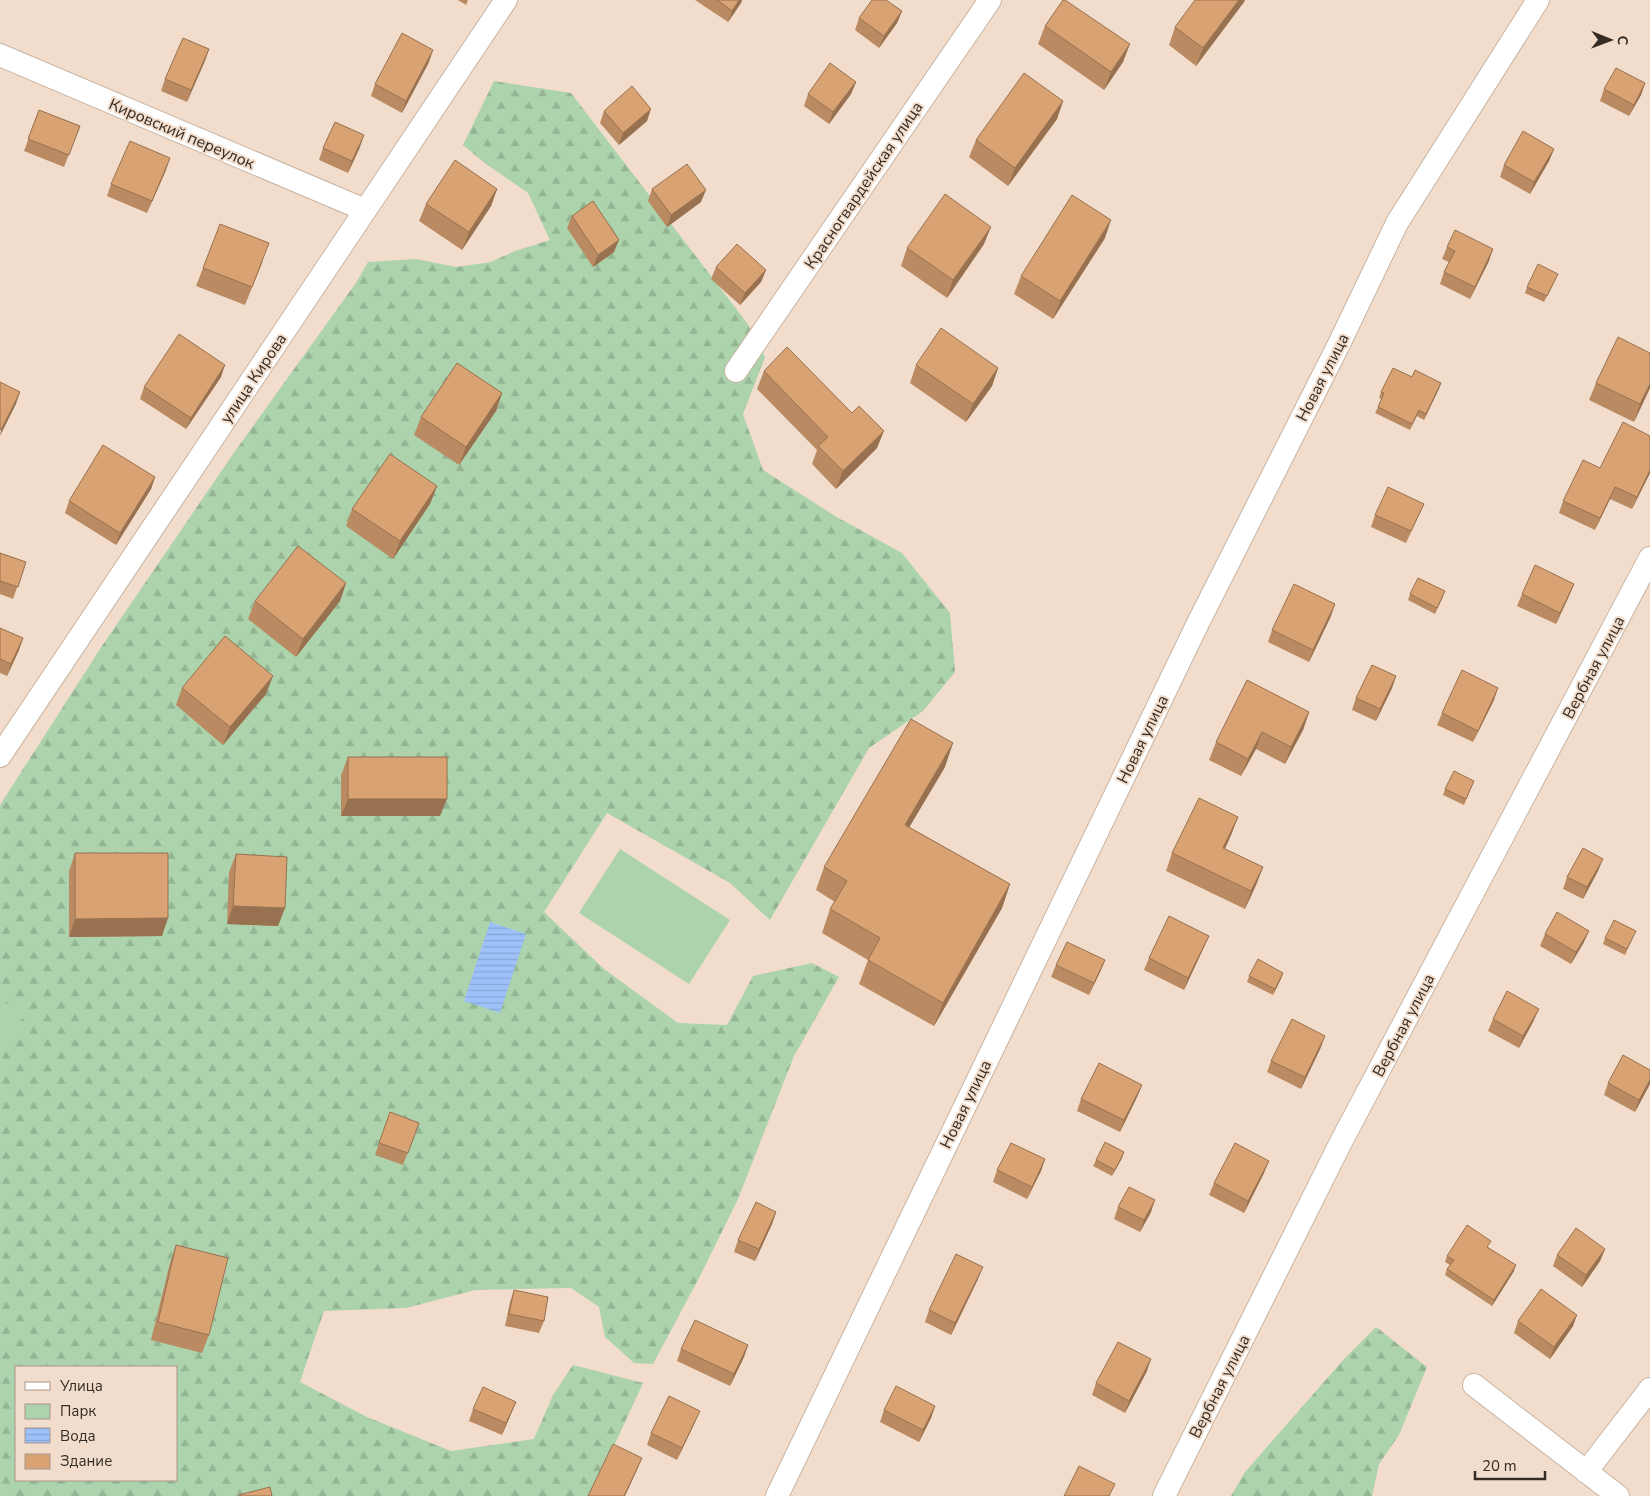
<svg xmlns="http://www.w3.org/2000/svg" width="1650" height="1496" font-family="'Nunito Sans',sans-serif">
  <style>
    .forest { fill: url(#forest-firs); fill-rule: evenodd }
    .park { fill: #acd3ab }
    .water { fill: url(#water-rules) }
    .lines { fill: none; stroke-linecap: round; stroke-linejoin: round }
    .minor-casing { stroke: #c8b4a3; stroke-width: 24 }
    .minor { stroke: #fff; stroke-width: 22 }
    .wall { fill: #ba8b63 }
    .shaded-wall { fill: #977150 }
    .building { fill: #d8a273; stroke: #977150 }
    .labels { text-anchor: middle; stroke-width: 4; stroke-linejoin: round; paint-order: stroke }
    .street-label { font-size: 16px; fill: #332b24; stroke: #f2ddcc }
  </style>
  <defs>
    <pattern id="forest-firs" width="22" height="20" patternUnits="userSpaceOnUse" patternTransform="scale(1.25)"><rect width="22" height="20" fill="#acd3ab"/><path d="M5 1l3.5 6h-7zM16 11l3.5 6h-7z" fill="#94b593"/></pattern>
    <pattern id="water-rules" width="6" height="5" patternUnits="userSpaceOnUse" patternTransform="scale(1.25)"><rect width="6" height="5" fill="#9dc1f9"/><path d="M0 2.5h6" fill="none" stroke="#88a6d5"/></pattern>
  </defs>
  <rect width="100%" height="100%" fill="#f2ddcc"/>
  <path class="forest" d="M494,81L571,93L747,323L765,357L743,414L763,470L835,516L902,553L950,613L955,672L923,711L869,748L770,920L730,883L607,813L544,912L604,969L678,1023L727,1025L753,976L812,963L839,977L794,1056L738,1199L700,1276L653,1364L634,1363L605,1337L599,1307L571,1288L475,1290L406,1308L324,1311L300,1382L367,1417L451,1451L534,1439L553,1395L573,1365L643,1383L591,1496H0V805L102,646L233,454L356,283L368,262L416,259L456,267L491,262L515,251L550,240L528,193L486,164L463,145ZM16,1367H176V1480H16Z
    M1376,1327L1427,1367L1399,1435L1379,1464L1372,1496H1231L1245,1472L1345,1358Z"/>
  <path class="park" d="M620,849L730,920L689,984L579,913Z
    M0,999L24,1016L0,1049Z"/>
  <path class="water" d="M490,922L526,934L500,1013L464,1001Z"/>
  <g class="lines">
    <g class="minor-casing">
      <path id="minor" d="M0,55L365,210
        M736,371L990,0
        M0,756L506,0
        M1474,1385L1618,1496
        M1586,1472L1650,1389
        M777,1496L1198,623L1339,344L1397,223L1538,0
        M1164,1496L1341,1142L1650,558"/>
    </g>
    <use href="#minor" class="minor"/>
  </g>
  <path class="wall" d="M458,0H468L466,5Z
    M695,0H742L741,3L728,22Z
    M1244,2L1196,66L1169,45L1175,27Z
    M902,11L897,23L879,48L855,30L859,18Z
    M1045,26L1123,62L1104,90L1038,44Z
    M209,49L187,102L161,91L165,79Z
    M429,62L402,113L371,96L375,84Z
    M856,82L851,94L829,124L804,106L808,94Z
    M1645,83L1641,95L1629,116L1600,101L1604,89Z
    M1063,101L1057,119L1008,186L969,157L976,140Z
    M39,110L80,126L64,167L24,151Z
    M604,111L647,121L619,145L600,123Z
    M360,147L348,173L319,160L323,148Z
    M1554,149L1549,161L1530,194L1500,177L1504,165Z
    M166,170L147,213L107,196L111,184Z
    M497,189L491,206L462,250L419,221L426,204Z
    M652,189L701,202L667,227L648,201Z
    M572,216L614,252L593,267L567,228Z
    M1105,238L1053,319L1014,294L1021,276Z
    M984,244L947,298L901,266L907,248Z
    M1447,247L1489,261L1470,299L1440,284L1444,272L1449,262L1442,259Z
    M263,261L245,305L196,286L203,268Z
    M716,267L766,270L761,282L740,305L711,279Z
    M1555,280L1544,302L1525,293L1527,287Z
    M1650,353V388L1634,422L1589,400L1596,383Z
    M916,365L998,368L992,386L966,422L910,383Z
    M764,371L877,448L836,489L812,464L817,450L757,389Z
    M221,377L186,429L140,399L144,387Z
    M1412,377L1441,383L1424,420L1417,416L1410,430L1375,413L1382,399L1379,398L1381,392Z
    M502,393L496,411L459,465L414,435L421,417Z
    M1650,436V473L1632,509L1610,499L1595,530L1559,513L1563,501L1600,468Z
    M155,477L151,489L116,545L65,513L69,501Z
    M437,486L430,504L393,559L346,526L352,509Z
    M1424,504L1419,515L1406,543L1371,527L1375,515Z
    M0,553L26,562L13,599L0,594Z
    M346,583L340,601L296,657L248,619L255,601Z
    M1574,584L1569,596L1556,624L1517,606L1522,594Z
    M1410,594L1443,597L1435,614L1408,600Z
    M1331,616L1309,662L1268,642L1272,630Z
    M0,628L23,638L19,650L7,676L0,673Z
    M1396,676L1392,688L1376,721L1352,710L1356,698Z
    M182,688L266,694L223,745L176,705Z
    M1494,700L1473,742L1437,725L1442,713Z
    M1309,712L1303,730L1285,764L1256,749L1241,776L1209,760L1216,742Z
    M348,757L440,816H341V775Z
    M945,767L909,827L1010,884L1002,908L934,1026L859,984L868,960L822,933L830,909L835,902L816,890L824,867Z
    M1474,781L1464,805L1443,795L1445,789Z
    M1238,817L1231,835L1225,849L1263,867L1256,885L1245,909L1166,871L1172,853Z
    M75,853L162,936L69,937V871Z
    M236,854L278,926L227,924L229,872Z
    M1598,871L1583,899L1563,889L1567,877Z
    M1545,934L1584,942L1571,964L1540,946Z
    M1209,936L1204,947L1184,990L1144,970L1149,958Z
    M1633,937L1625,955L1603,944L1605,938Z
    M1105,960L1100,972L1089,995L1051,977L1056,965Z
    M1283,973L1273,995L1247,982L1249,976Z
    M1493,1019L1534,1020L1519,1048L1488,1031Z
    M1321,1047L1301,1089L1267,1072L1271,1061Z
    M1650,1070V1084L1635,1112L1604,1095L1608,1083Z
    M1142,1085L1137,1097L1120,1132L1077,1111L1081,1099Z
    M390,1112L419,1123L403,1165L375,1155Z
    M1122,1158L1112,1176L1093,1166L1096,1160Z
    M1045,1159L1041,1171L1027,1199L993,1182L997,1170Z
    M1264,1173L1244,1213L1209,1195L1214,1183Z
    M1118,1207L1151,1212L1140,1232L1114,1219Z
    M776,1212L772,1224L755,1261L734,1252L738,1240Z
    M176,1245L209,1335L202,1353L151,1340L170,1263Z
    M1488,1247L1514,1271L1492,1306L1445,1275L1447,1269L1450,1265L1445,1262L1447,1256Z
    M1605,1249L1600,1261L1582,1287L1553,1266L1557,1255Z
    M978,1279L951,1335L925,1322L929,1310Z
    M514,1290L544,1321L539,1333L505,1326L510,1302Z
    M1518,1321L1573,1326L1550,1359L1514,1333Z
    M748,1345L744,1357L730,1386L677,1361L681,1349Z
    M1147,1371L1125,1413L1092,1395L1096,1383Z
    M516,1402L502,1435L469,1421L473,1409Z
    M935,1406L931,1418L919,1442L880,1422L884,1410Z
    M695,1422L677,1460L647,1445L651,1433Z"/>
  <path class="shaded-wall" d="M739,0H742L741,3L728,22L732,11Z
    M1239,0H1245L1244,2L1196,66L1203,48Z
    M902,11L897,23L879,48L884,36Z
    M1130,44L1123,62L1104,90L1111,72Z
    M209,49L205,61L187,102L191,90Z
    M433,50L429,62L402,113L406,101Z
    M856,82L851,94L829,124L833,112Z
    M1645,83L1641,95L1629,116L1634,105Z
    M1063,101L1057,119L1008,186L1015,168Z
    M651,109L647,121L619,145L623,133Z
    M364,135L360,147L348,173L352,161Z
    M1554,149L1549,161L1530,194L1534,182Z
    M170,158L166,170L147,213L152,201Z
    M497,189L491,206L462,250L469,232Z
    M706,190L701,202L667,227L671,215Z
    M1111,220L1105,238L1053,319L1060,301Z
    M991,227L984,244L947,298L953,280Z
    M619,240L614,252L593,267L598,255Z
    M1493,249L1489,261L1470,299L1475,287Z
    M766,270L761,282L740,305L745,293Z
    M225,365L221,377L186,429L191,418Z
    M998,368L992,386L966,422L973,404Z
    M1441,383L1439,389L1424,420L1426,414Z
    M1650,384V388L1634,422L1640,404Z
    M20,392L16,404L0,436L1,430Z
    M502,393L496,411L459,465L466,447Z
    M884,431L877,448L836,489L843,471Z
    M1650,470V473L1632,509L1637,497Z
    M155,477L151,489L116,545L120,533Z
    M437,486L430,504L393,559L400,541Z
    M1615,487L1610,499L1595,530L1600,518Z
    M346,583L340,601L296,657L303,639Z
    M1574,584L1569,596L1556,624L1560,613Z
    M1335,604L1331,616L1309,662L1313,650Z
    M23,638L19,650L7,676L11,664Z
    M273,676L266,694L223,745L230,727Z
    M1396,676L1392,688L1376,721L1380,709Z
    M1498,688L1494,700L1473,742L1478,731Z
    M1309,712L1303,730L1285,764L1291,747Z
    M1262,732L1256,749L1241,776L1248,759Z
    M953,743L945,767L897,848L905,825Z
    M348,799H447L440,816H341Z
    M1238,817L1231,835L1217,866L1223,848Z
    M1603,859L1598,871L1583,899L1587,887Z
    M1263,867L1256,885L1245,909L1251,891Z
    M1010,884L1002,908L934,1026L943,1003Z
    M233,906L285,908L278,926L227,924Z
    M168,918L162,936L69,937L75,919Z
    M1589,931L1584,942L1571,964L1576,952Z
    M1209,936L1204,947L1184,990L1188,978Z
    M1105,960L1100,972L1089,995L1094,983Z
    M1283,973L1281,979L1273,995L1275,989Z
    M1539,1009L1534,1020L1519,1048L1523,1036Z
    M1325,1036L1321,1047L1301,1089L1305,1077Z
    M1650,1080V1084L1635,1112L1639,1100Z
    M1142,1085L1137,1097L1120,1132L1124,1120Z
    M1124,1152L1122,1158L1112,1176Z
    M1045,1159L1041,1171L1027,1199L1032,1187Z
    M1269,1161L1264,1173L1244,1213L1248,1201Z
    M1155,1200L1151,1212L1140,1232L1144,1220Z
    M776,1212L772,1224L755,1261L759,1249Z
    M1605,1249L1600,1261L1582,1287L1586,1275Z
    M1516,1265L1514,1271L1492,1306L1494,1300Z
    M983,1267L978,1279L951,1335L955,1323Z
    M1577,1315L1573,1326L1550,1359L1554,1347Z
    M748,1345L744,1357L730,1386L734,1374Z
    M1151,1359L1147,1371L1125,1413L1129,1401Z
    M516,1402L511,1414L502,1435L506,1423Z
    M935,1406L931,1418L919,1442L923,1430Z
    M700,1411L695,1422L677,1460L682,1448Z
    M642,1458L637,1470L625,1496H624Z"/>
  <path class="building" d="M717,0H739L732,11Z
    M872,0H886L902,11L884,36L859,18Z
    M1063,0H1065L1130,44L1111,72L1045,26Z
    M1195,0H1239L1203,48L1175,27Z
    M402,33L433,50L406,101L375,84Z
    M183,38L209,49L191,90L165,79Z
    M830,63L856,82L833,112L808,94Z
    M1616,68L1645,83L1634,105L1604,89Z
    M1024,73L1063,101L1015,168L976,140Z
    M632,86L651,109L623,133L604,111Z
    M39,110L80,126L69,155L28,139Z
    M335,122L364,135L352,161L323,148Z
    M1523,131L1554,149L1534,182L1504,165Z
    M130,141L170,158L152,201L111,184Z
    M455,160L497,189L469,232L426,204Z
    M687,164L706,190L671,215L652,189Z
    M945,194L991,227L953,280L907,248Z
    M1072,195L1111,220L1060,301L1021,276Z
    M593,201L619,240L598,255L572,216Z
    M220,224L269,243L252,287L203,268Z
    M1455,230L1493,249L1475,287L1444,272L1455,251L1447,247Z
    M737,244L766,270L745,293L716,267Z
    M1538,264L1558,274L1547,296L1527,287Z
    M941,328L998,368L973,404L916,365Z
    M179,334L225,365L191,418L144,387Z
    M1618,337L1650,353V384L1640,404L1596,383Z
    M787,347L852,413L859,406L884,431L843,471L818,446L828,437L764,371Z
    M457,363L502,393L466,447L421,417Z
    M1393,368L1412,377L1415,370L1441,383L1426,414L1419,410L1412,424L1378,407L1384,393L1381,392Z
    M0,382L20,392L1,430L0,429Z
    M1623,422L1650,436V470L1637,497L1615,487L1600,518L1563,501L1583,460L1600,468Z
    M103,445L155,477L120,533L69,501Z
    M390,454L437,486L400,541L352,509Z
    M1388,487L1424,504L1411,531L1375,515Z
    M298,546L346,583L303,639L255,601Z
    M0,553L26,562L18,587L0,581Z
    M1535,565L1574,584L1560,613L1522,594Z
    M1418,578L1445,591L1437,608L1410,594Z
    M1294,584L1335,604L1313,650L1272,630Z
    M0,628L23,638L11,664L0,659Z
    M225,636L273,676L230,727L182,688Z
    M1372,665L1396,676L1380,709L1356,698Z
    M1462,670L1498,688L1478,731L1442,713Z
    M1247,680L1309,712L1291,747L1262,732L1248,759L1216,742Z
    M911,719L953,743L905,825L1010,884L943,1003L868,960L880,938L830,909L847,881L824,867Z
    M348,757H447V799H348Z
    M1454,771L1474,781L1466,799L1445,789Z
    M1199,798L1238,817L1223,848L1263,867L1251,891L1172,853Z
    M1583,848L1603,859L1587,887L1567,877Z
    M75,853H168V918L75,919Z
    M236,854L287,857L285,908L233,906Z
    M1557,912L1589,931L1576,952L1545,934Z
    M1169,916L1209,936L1188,978L1149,958Z
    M1614,920L1636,931L1627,949L1605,938Z
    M1067,942L1105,960L1094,983L1056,965Z
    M1258,959L1283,973L1275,989L1249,976Z
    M1507,991L1539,1009L1523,1036L1493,1019Z
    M1292,1019L1325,1036L1305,1077L1271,1061Z
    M1623,1055L1650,1070V1080L1639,1100L1608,1083Z
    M1099,1063L1142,1085L1124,1120L1081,1099Z
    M390,1112L419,1123L408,1153L379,1143Z
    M1105,1142L1124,1152L1115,1170L1096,1160Z
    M1011,1143L1045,1159L1032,1187L997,1170Z
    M1235,1143L1269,1161L1248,1201L1214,1183Z
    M1129,1187L1155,1200L1144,1220L1118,1207Z
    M756,1202L776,1212L759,1249L738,1240Z
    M1467,1225L1491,1241L1487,1247L1516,1265L1494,1300L1447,1269L1454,1260L1447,1256Z
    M1576,1228L1605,1249L1586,1275L1557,1255Z
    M176,1245L228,1258L209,1335L158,1322Z
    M956,1254L983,1267L955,1323L929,1310Z
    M1541,1289L1577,1315L1554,1347L1518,1321Z
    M514,1290L548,1297L544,1321L509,1314Z
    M695,1320L748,1345L734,1374L681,1349Z
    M1118,1342L1151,1359L1129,1401L1096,1383Z
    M896,1386L935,1406L923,1430L884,1410Z
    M483,1387L516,1402L506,1423L473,1409Z
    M669,1396L700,1411L682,1448L651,1433Z
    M613,1444L642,1458L624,1496H588Z
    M1079,1466L1115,1484L1109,1496H1064Z
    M270,1487L272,1496H240L239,1495Z"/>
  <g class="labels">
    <g class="street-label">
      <text transform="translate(182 133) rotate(23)" y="6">Кировский переулок</text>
      <text transform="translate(863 185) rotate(-56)" y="6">Красногвардейская улица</text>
      <text transform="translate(1322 377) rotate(-63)" y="6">Новая улица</text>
      <text transform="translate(253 378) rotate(-56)" y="6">улица Кирова</text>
      <text transform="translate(1593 667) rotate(-62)" y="6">Вербная улица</text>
      <text transform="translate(1142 739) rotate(-64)" y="6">Новая улица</text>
      <text transform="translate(1403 1025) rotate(-62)" y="6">Вербная улица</text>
      <text transform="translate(965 1104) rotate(-64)" y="6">Новая улица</text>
      <text transform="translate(1219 1386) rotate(-63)" y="6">Вербная улица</text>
    </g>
  </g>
  <rect x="15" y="1366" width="162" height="115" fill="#f2ddcc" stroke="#a69689"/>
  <rect x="25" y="1382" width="25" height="8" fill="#ffffff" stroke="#a69689"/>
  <text x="60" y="1391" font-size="15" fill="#332b24">Улица</text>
  <rect x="25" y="1404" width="25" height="15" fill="#acd3ab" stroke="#a69689"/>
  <text x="60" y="1416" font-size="15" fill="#332b24">Парк</text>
  <rect x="25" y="1428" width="25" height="15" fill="url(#water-rules)" stroke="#a69689"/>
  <text x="60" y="1441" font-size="15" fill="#332b24">Вода</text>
  <rect x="25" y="1454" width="25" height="15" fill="#d8a273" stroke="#a69689"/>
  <text x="60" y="1466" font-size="15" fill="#332b24">Здание</text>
  <g transform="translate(1610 40) rotate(91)" stroke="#f2ddcc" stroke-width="4" paint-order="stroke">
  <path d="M0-4L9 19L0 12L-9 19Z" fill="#332b24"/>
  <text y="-8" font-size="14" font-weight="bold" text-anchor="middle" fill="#332b24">С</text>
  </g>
  <path d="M1475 1471v8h70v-8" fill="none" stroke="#332b24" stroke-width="2.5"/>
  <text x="1482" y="1471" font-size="15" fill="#332b24" stroke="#f2ddcc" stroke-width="4" paint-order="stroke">20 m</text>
</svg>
